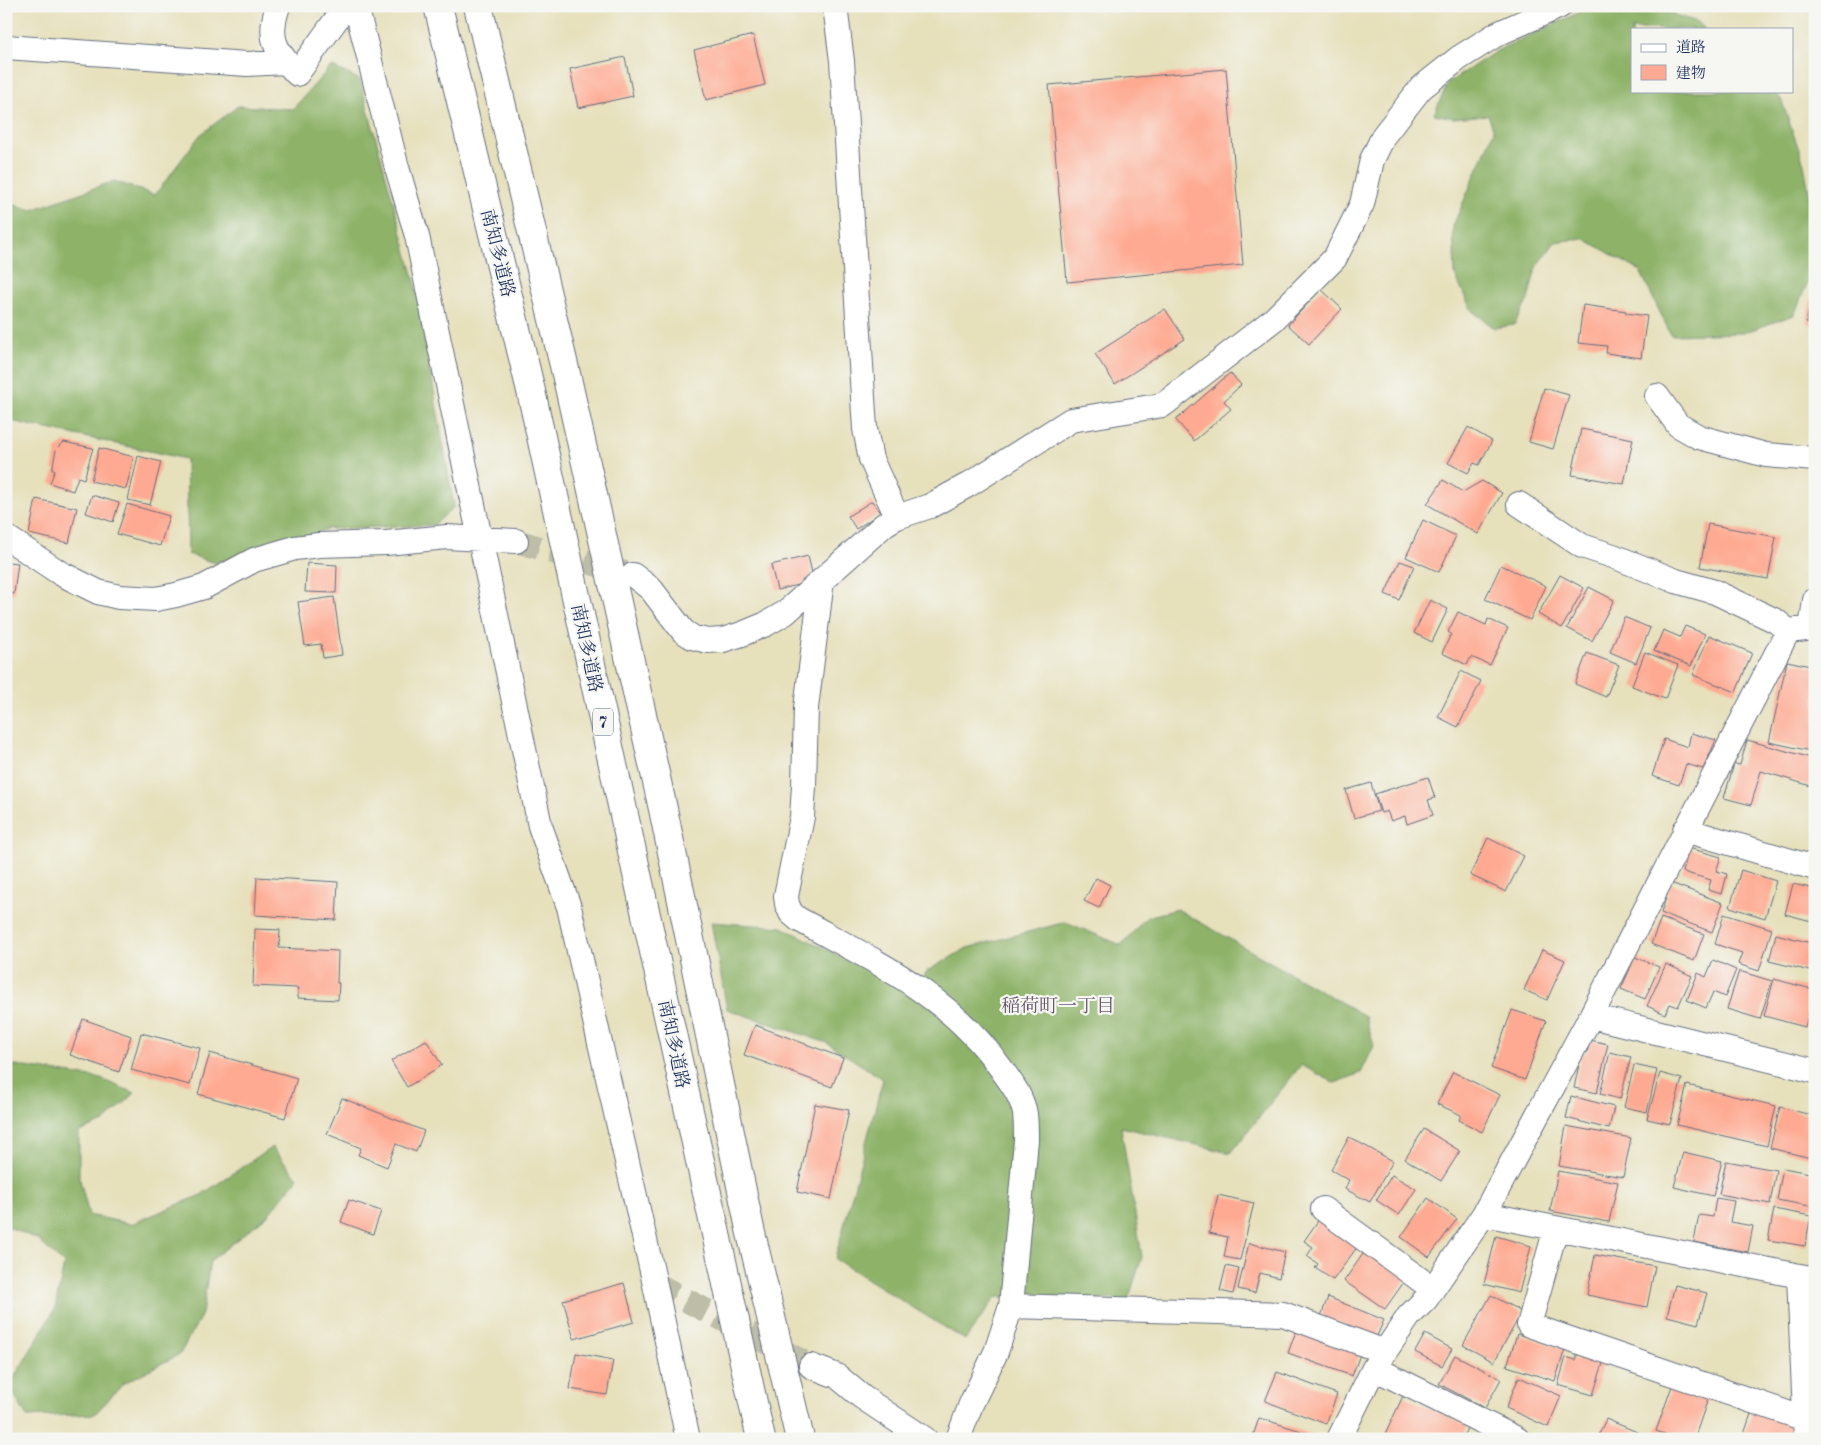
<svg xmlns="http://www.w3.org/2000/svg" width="1821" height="1445" font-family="'Old Standard TT','Noto Serif JP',serif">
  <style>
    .forest { fill: #8db268; stroke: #547063 }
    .building { fill: #feaa92 }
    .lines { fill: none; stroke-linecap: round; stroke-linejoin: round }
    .minor-tunnel { stroke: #bdbda8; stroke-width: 24; stroke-dasharray: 24 12; stroke-linecap: butt }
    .minor-casing { stroke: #626d7f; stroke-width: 26 }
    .motorway-casing { stroke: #626d7f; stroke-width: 30 }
    .minor { stroke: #fff; stroke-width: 24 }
    .motorway { stroke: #fff; stroke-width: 28 }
    .labels { text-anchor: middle; stroke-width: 4.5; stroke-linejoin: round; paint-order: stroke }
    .shield { fill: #f6f6f2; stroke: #5d6b8a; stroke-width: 1 }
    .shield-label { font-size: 16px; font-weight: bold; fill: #1b2f5e }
    .street-label { font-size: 18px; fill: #1b2f5e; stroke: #f6f6f2 }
    .neighbourhood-label { font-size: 19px; fill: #6a5a70; stroke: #f6f6f2 }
  </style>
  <rect width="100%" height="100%" fill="#f6f6f2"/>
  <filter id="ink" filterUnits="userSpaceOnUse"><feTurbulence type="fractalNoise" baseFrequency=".02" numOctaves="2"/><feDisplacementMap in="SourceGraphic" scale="10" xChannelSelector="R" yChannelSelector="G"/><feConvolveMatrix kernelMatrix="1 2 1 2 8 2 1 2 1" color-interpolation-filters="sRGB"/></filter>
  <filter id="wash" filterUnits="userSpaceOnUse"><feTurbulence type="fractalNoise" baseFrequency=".0096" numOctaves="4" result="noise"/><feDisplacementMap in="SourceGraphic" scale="20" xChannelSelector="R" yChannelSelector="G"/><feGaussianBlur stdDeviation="1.12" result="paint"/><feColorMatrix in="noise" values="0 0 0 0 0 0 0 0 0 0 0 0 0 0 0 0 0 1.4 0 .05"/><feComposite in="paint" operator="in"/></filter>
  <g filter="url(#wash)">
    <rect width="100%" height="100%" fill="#e6e0bb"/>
    <path class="forest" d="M1593,6H1645L1698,22L1705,29H1632V91H1773L1781,99L1804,164L1815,226V252L1811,274L1794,315L1743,333L1671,335L1640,271L1583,238L1555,242L1536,268L1528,300L1514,325L1494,328L1471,310L1455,275L1453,226L1494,131L1488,115L1454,118L1434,114L1448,83L1498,50Z
      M331,66L360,80L415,282L454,507L434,525L328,529L215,563L188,554L186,459L6,420V202L32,210L114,181L155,195L200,135L238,106L293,109Z
      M1177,909L1365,1016L1374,1046L1361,1073L1335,1083L1301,1065L1231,1153L1121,1127L1142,1257L1128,1300L996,1297L965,1340L835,1259L883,1079L827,1043L727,1009L711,922L782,927L915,993L927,971L967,948L1066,922L1121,945L1147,917Z
      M6,1064L98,1078L135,1093L104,1122L79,1132V1176L89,1215L131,1224L201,1195L272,1147L298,1178L268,1215L210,1261L202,1314L180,1354L124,1383L95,1414L27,1417L9,1386L55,1309L64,1264L37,1239L6,1226Z"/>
    <g id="blocks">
      <path class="building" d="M753,35L765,85L706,100L694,50Z
        M625,57L633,96L578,108L570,69Z
        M1226,69L1243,265L1067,282L1049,85Z
        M1321,289L1342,309L1309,344L1288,325Z
        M1813,291L1815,292V325L1806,323Z
        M1583,305L1626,311V313L1647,316L1641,358L1606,353L1607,346L1578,343Z
        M1165,309L1185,339L1115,384L1095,354Z
        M1230,373L1241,385L1224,401L1231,409L1194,441L1176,420Z
        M1544,388L1569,395L1553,449L1529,442Z
        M1468,427L1492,441L1479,465L1474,463L1468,473L1448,463Z
        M1581,429L1633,439L1624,484L1572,475Z
        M64,442L93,448L84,479L78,477L73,491L50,483L55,470H52L56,450Z
        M99,448L134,457L126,489L91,481Z
        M138,456L161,462L150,505L128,500Z
        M1443,480L1463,492L1482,481L1502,493L1478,534L1427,504Z
        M92,495L119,503L113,522L86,513Z
        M36,499L77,508L69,543L29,534Z
        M872,501L880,513L856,529L848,516Z
        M127,504L169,516L160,546L117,534Z
        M1423,520L1456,536L1439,572L1406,557Z
        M1708,524L1776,537L1768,579L1700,567Z
        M808,556L814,581L777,590L771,565Z
        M1400,561L1414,566L1399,600L1385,594Z
        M6,562L18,563L14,594L6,593Z
        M307,563L337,565L336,593L305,592Z
        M1501,565L1546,586L1530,620L1485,599Z
        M1560,575L1584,588L1562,628L1538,614Z
        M1589,587L1614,600L1592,641L1567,628Z
        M334,597L342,655L323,658L321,644L305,646L298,602Z
        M1430,600L1448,609L1432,642L1414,633Z
        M1458,612L1486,625L1488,619L1508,628L1490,665L1471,657L1467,665L1442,653L1451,634L1448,632Z
        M1624,617L1650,628L1636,663L1610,652Z
        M1685,626L1705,634L1691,666L1654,651L1663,630L1680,637Z
        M1709,635L1752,653L1736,692L1693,675Z
        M1645,652L1678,665L1665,699L1632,686Z
        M1587,653L1619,665L1606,697L1575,684Z
        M1787,661L1815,667V752L1769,742Z
        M1461,671L1481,681L1458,727L1438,717Z
        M1691,733L1716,740L1703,769L1686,764L1679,785L1652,776L1664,739L1688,747Z
        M1747,740L1815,759V772L1811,786L1761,771L1751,805L1724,798L1734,764L1740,765Z
        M1428,777L1435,798L1428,800L1433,815L1407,824L1405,816L1391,821L1387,811L1381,813L1375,794Z
        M1371,783L1379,811L1354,818L1346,790Z
        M1488,838L1524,856L1506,892L1470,875Z
        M1689,848L1721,857L1716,871L1727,874L1722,894L1708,890L1711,880L1683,872Z
        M1741,870L1776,881L1765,918L1730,907Z
        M257,877L338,882L336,920L255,915Z
        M1096,878L1110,885L1099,908L1084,901Z
        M1671,883L1723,903L1712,932L1661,913Z
        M1793,884L1815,889V922L1785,914Z
        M1724,914L1772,929L1759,971L1738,964L1742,953L1715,944Z
        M1661,918L1704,934L1694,961L1651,944Z
        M255,929L280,930L279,948L338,951L337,983H339L338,1000L298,998V988L253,986Z
        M1776,934L1815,944V953L1810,971L1769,961Z
        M1542,950L1565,960L1547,1000L1524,990Z
        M1635,957L1659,967L1645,999L1621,989Z
        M1713,960L1736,970L1725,997L1713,992L1706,1008L1687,1000L1698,973L1706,977Z
        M1666,964L1692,976L1678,1007L1670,1004L1665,1014L1647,1006Z
        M1739,971L1772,981L1760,1019L1727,1009Z
        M1774,979L1815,990L1805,1027L1764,1016Z
        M1512,1010L1546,1021L1525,1080L1491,1068Z
        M83,1019L131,1036L119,1072L70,1055Z
        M755,1025L843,1058L832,1087L744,1055Z
        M141,1033L200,1048L190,1085L131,1070Z
        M426,1040L442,1065L407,1087L391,1061Z
        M1590,1040L1608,1044L1597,1093L1574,1088L1582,1051L1587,1053Z
        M1610,1052L1631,1057L1620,1099L1600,1094Z
        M210,1053L297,1078L285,1118L198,1094Z
        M1634,1065L1657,1070L1647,1112L1624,1107Z
        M1453,1072L1500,1095L1482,1132L1459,1120L1461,1115L1437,1104Z
        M1660,1073L1682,1079L1670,1124L1647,1119Z
        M1687,1085L1776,1106L1767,1146L1677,1125Z
        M1571,1096L1614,1107L1609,1129L1566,1118Z
        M342,1098L424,1131L416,1152L396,1144L387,1167L358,1155L361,1148L327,1134Z
        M815,1104L849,1110L831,1199L797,1192Z
        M1780,1107L1815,1116V1159L1770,1148Z
        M1566,1126L1631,1138L1623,1177L1559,1166Z
        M1424,1129L1460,1151L1441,1181L1405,1159Z
        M1349,1137L1393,1161L1370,1202L1345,1189L1349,1180L1331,1170Z
        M1683,1152L1722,1161L1713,1196L1674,1187Z
        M1726,1161L1776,1170L1770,1204L1719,1194Z
        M1783,1168L1815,1174V1207L1777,1200Z
        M1558,1171L1618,1182L1609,1222L1550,1211Z
        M1392,1175L1416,1189L1399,1215L1376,1200Z
        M1218,1195L1254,1203L1240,1260L1224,1257L1228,1237L1209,1233Z
        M1428,1198L1457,1219L1429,1257L1401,1237Z
        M1716,1198L1734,1201L1730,1222L1753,1226L1748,1252L1694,1242L1699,1215L1713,1217Z
        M349,1200L381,1211L373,1234L341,1222Z
        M1774,1209L1811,1216L1805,1246L1768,1240Z
        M1322,1215L1361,1242L1333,1280L1315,1268L1318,1264L1307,1256L1313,1247L1304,1241Z
        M1496,1236L1531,1246L1519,1293L1484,1284Z
        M1249,1243L1285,1252L1279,1278L1260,1273L1255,1293L1238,1289Z
        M1365,1251L1406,1279L1385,1309L1344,1281Z
        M1595,1255L1655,1266L1647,1307L1587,1295Z
        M1226,1266L1239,1269L1233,1294L1220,1291Z
        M624,1283L634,1322L574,1339L563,1300Z
        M1675,1285L1707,1293L1698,1324L1667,1316Z
        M1491,1295L1522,1312L1494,1362L1463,1345Z
        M1328,1297L1384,1320L1376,1338L1321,1316Z
        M1298,1326L1362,1349L1352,1376L1288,1353Z
        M1425,1334L1452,1349L1442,1366L1415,1352Z
        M1517,1334L1565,1349L1555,1381L1507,1366Z
        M1578,1352L1604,1360L1593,1395L1558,1385L1566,1357L1576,1360Z
        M576,1353L613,1360L607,1395L570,1389Z
        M1455,1355L1501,1379L1485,1408L1439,1384Z
        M1277,1372L1337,1394L1326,1424L1265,1401Z
        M1519,1377L1561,1396L1548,1427L1506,1408Z
        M1672,1386L1708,1399L1694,1439H1679L1656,1431Z
        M1403,1396L1468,1426L1462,1439H1383Z
        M1752,1411L1797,1427L1793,1439H1748L1743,1437Z
        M1259,1418L1324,1438L1323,1439H1252Z
        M1606,1419L1644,1435L1643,1439H1597Z"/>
    </g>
  </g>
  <g filter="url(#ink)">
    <use href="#blocks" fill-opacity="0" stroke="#626d7f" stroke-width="1"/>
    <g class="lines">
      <path class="minor-tunnel" d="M516,541L625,573
        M654,1283L811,1366"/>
      <g class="minor-casing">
        <path id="minor" d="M278,6C267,38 275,50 297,74L346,6
          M356,6L396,164L417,236L540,826L569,907L652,1271L688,1439
          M835,6L842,61L865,429L871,459L897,517
          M6,47L247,64L286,62
          M1657,396L1678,425L1699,437L1766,455L1815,459
          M1519,504L1582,546L1613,556L1676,581L1715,592L1776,621L1788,631
          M6,537L60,573L98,592L119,597L156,599L176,595L204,587L254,560L295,548L319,545L386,543L447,537L516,541
          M633,575L651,589L683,631L692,637L707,641L723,640L742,634L766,624L785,613L885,524L897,517L930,506L968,485L1071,420L1163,405L1273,320L1335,258L1362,204L1372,160L1384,135L1421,88L1459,58L1497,34L1560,6
          M822,580L806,708L804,786L802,817L786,896L787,904L791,913L798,919C874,961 948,994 1000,1067C1010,1081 1022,1096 1025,1114C1026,1122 1026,1132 1026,1140L1011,1306L996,1352L971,1404L958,1439
          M1811,628L1815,600
          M1685,830L1815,868
          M1591,1016L1815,1071
          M1323,1209L1433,1289
          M1484,1214L1815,1279
          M1556,1228L1529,1325L1805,1419
          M1799,1276L1806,1439
          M1011,1306L1283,1314L1385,1352
          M811,1366L837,1376L862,1397L925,1439
          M1374,1368L1517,1439
          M1339,1439L1374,1368L1409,1316L1426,1299L1484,1214L1591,1016L1788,631L1815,628"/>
      </g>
      <g class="motorway-casing">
        <path id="motorway" d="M438,6L531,391L761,1439
          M478,6L567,378L663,809L750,1229L800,1439"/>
      </g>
      <use href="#minor" class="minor"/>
      <use href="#motorway" class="motorway"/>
    </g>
  </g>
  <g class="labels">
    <rect class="shield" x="593" y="708.5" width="20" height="27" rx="4"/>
    <g class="shield-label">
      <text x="603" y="728">7</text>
    </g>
    <g class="street-label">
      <text transform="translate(498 253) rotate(76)" y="6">南知多道路</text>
      <text transform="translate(587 648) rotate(78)" y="6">南知多道路</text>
      <text transform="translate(674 1044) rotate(78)" y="6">南知多道路</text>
    </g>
    <g class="neighbourhood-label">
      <text x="1058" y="1012">稲荷町一丁目</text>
    </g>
  </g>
  <rect width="1821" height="1445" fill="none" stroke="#f6f6f2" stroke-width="25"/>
  <rect x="1631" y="28" width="162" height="65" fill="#f6f6f2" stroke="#9ea6b7"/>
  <rect x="1641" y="44" width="25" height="8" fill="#ffffff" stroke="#9ea6b7"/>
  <text x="1676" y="52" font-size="15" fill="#1b2f5e">道路</text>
  <rect x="1641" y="65" width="25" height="15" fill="#feaa92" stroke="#9ea6b7"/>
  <text x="1676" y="78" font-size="15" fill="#1b2f5e">建物</text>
</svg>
